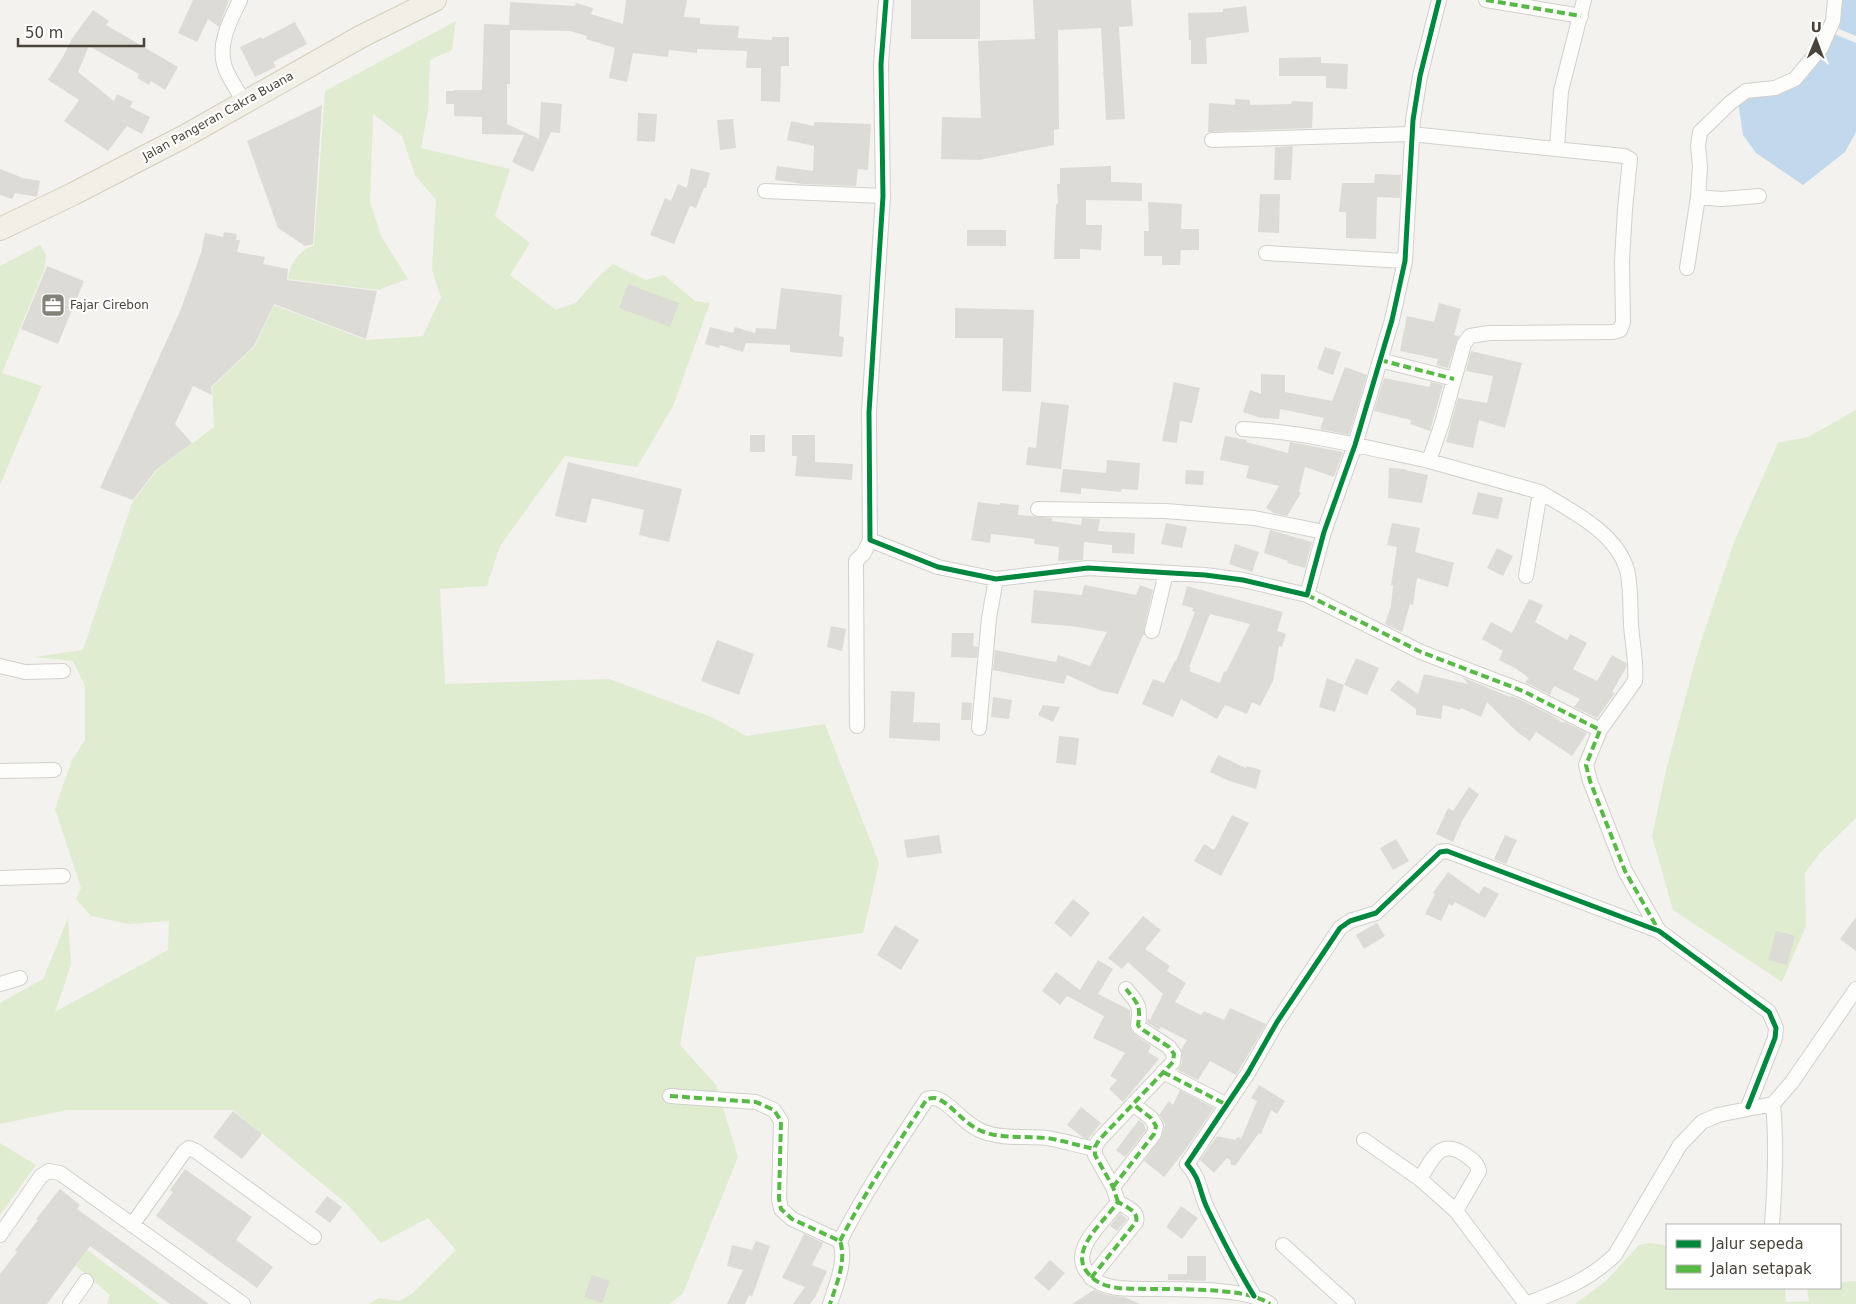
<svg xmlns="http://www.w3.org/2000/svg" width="1856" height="1304" font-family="'DejaVu Sans',sans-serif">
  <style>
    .green { fill: #dfecd0 }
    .water { fill: #c2d9ed }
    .building { fill: #dddbd6; fill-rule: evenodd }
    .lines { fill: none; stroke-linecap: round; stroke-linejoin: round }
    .minor-casing { stroke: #d1d0cc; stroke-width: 16 }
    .primary-casing { stroke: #d4cfbc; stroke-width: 24 }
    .minor { stroke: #fdfdfc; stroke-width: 14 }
    .primary { stroke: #f1efe6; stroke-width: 22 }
    .quiet { stroke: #58b947; stroke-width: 4; stroke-dasharray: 8 4; stroke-linecap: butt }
    .cycleway-casing { stroke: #fff; stroke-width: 8 }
    .cycleway { stroke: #00873e; stroke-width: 5 }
    .labels { text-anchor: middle; stroke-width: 4.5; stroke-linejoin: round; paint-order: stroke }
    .street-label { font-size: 12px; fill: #49443a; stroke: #fff }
    .poi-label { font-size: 12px; fill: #49443a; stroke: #fff; text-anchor: start }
  </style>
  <rect width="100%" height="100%" fill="#f3f2ee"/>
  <path class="green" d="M456,21L452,50L430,60L428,111L421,148L510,169L495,216L530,243L510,275L556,310L576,303L598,277L613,264L646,280L664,275L695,301L710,303L673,406L637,467L565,456L500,546L487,586L440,589L445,684L609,679L714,718L746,736L825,724L879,863L863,933L696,957L680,1045L716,1085L738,1157L683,1293L670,1304H369L379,1298L400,1301L413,1293L456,1250L428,1218L381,1243L347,1204L233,1110H67L0,1124V1003L43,979L68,918L71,964L55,1012L168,950L169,921L128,924L91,916L76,899L81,888L55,809L72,760L85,740V686L73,661L34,657L83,650L132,503L157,470L214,427L212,387L255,346L274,305L366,340L423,336L441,297L432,270L436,200L415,175L402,136L373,114L370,201L381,236L408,279L378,290L288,279C290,263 299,251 314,245L325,91Z
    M40,245L46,255L45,267L2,373L42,386L0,485V266Z
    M1856,410V818L1819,854L1805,873L1806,926L1782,982L1673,910L1652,836L1667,766L1698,651L1734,542L1778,443L1808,437Z
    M0,1143L36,1165L0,1215Z
    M1649,1243L1663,1245L1667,1249V1288H1785L1786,1302L1809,1301L1807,1288H1840V1282L1856,1281V1304H1575L1606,1281L1639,1245Z
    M87,1250L160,1304H107L110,1295L76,1266Z"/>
  <path class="water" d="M1843,0H1856V36L1839,29Z
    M1832,33L1856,43V132L1845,152L1803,185L1756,153L1743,135L1738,102L1779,89Z"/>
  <path class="building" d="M193,0H229L219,27L208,19L197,42L178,33Z
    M626,0H687L684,17L700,18V24L739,26L738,38L772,40V37H789V66H781L780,102L761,101V68H746L747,51L697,49V53L669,50L668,57L633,53L627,82L609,78L615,48L586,39L587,36L570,31L510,30V84H507V124L539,139L541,102L562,104L560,133L551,132L533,172L512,162L524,135L482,134V117L454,116V104H446V91H454V90H482L484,24L509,25L510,2L575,6L576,3L593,8L591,14L623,24Z
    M911,0H980V39H911Z
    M1033,0H1131L1133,26L1119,27L1125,119L1106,120L1101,28L1058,30L1059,129L1054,130V145L979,160L941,159L942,117L981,118L978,41L1035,39Z
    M1246,6L1249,32L1206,38L1207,64H1191V40H1189L1188,13L1223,12V9Z
    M93,10L109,21L106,25L178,67L165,90L151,81L149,85L137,78L139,74L89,46L78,72L114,101L117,94L133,102L130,107L150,117L142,134L127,126L108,151L64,121L79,100L48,80L64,55L71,40Z
    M295,22L307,44L273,62L276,67L255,77L240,47L261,37L262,39Z
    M1321,57V63L1348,64L1347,89L1326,88V76H1279V58Z
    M1235,99L1250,100V105L1291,104L1292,101L1313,102L1312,128L1208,132L1209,103L1235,105Z
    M322,105L313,244L305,246L278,228L247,141Z
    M638,113L657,114L655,142L637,141Z
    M733,119L736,148L720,150L717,120Z
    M791,121L814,126V122L871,124L868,170L858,169L856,186L803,184L775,180L777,166L813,171L814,146L787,140Z
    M1293,146L1291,180H1274L1275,147Z
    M1111,166V182L1142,183V201L1086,200V225H1102L1101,250L1080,249V259H1054L1056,204H1058L1057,184H1060V168Z
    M691,168L710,173L706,188H704L696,208L690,206L674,244L650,235L665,198L671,201L678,184L687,188Z
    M0,169L23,178L40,181L37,197L15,193L12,199L0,195Z
    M1375,174L1401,175L1400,198L1377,197L1376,239L1346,238V212H1339L1342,183H1374Z
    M1260,194H1280L1279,233L1258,232Z
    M1148,202L1182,204L1181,229H1199V250H1181L1180,265H1162V256H1144V231H1149Z
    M967,230H1006V246H967Z
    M224,232L237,234L236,240H240L237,252L265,257L263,264L288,269L287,280L377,291L366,339L274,304L254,346L211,387L212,395L193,386L175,424L192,443L156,470L133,500L100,488L181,309L201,253L205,233L223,237Z
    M47,266L84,281L58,344L21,329Z
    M628,284L679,303L670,327L619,308Z
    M781,288L842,295L839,336L844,337L842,357L790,352V345L746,343L743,352L720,345L719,348L705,344L710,327L733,333L735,327L755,333L756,328L776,329Z
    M1439,303L1461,309L1454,335L1459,336L1456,342L1448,368L1436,365L1438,359L1400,351L1407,316L1434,322Z
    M955,308L1034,310L1031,392L1002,391L1003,338H955Z
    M1325,347L1341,352L1333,375L1317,369Z
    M1471,351L1522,363L1505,428L1479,420L1473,448L1446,442L1458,398L1487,403L1493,376L1466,371Z
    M1345,367L1367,375L1349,435L1320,429L1324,418L1280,409L1279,419L1261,418L1243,412L1250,390L1261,394V374L1285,375V392L1332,401Z
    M1384,378L1429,387L1431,382L1443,385L1430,431L1410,424L1411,420L1374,411Z
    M1174,382L1200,388L1192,423L1180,421L1177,443L1162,441Z
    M1041,402L1069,405L1061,469L1026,465L1028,447L1036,448Z
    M750,435H765V452H750Z
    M792,435H815V462L853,464L852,480L795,476L797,456H792Z
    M1225,436L1247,440L1246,442L1288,453L1290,442L1343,452L1334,477L1305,467L1299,492L1301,493L1287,516L1274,513L1266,508L1279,486L1246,478L1249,466L1220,460Z
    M1107,460L1140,463L1138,490L1122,489L1121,492L1081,488V494L1060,492L1063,469L1106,473Z
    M568,462L682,489L669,542L639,535L644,510L592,498L586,523L555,516Z
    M1389,468L1405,469V470L1428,475L1422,503L1388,498Z
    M1186,470L1204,471L1203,485L1185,484Z
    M1478,492L1503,498L1498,519L1472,514Z
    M978,502L1000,505V503L1019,505L1018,515L1052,518V521L1081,525L1082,518L1100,519L1098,531L1135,533L1134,554L1112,553V545L1084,542L1083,560L1058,561L1059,547L1034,544L1035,539L991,534L990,543L971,540Z
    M1166,523L1187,527L1182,548L1161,544Z
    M1392,523L1420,528L1415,552L1454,563L1448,587L1417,578L1413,605L1410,604L1402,632L1385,624L1391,606L1393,585H1391L1397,547L1387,545Z
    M1270,530L1312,542L1305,568L1287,563L1288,561L1264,553Z
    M1235,544L1259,552L1252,572L1229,564Z
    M1497,548L1513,556L1503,576L1487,568Z
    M1084,585L1136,595L1140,585L1153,590L1144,629L1145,635H1143L1118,694L1102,691L1067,675L1064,684L993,670L995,650L1056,662L1058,655L1090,666L1107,632L1071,626L1031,623L1034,590L1082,595Z
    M1187,586L1283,612L1277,631L1286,634L1282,647L1279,646L1273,681L1260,706L1252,702L1247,714L1225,705L1217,719L1181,699L1173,717L1142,704L1153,679L1164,683L1175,661H1176L1195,612L1192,611L1193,608L1182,605ZM1210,614L1250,624L1226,672L1224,671L1220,683L1189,671L1191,668L1189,667Z
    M1529,599L1543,605L1535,622L1567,640L1570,634L1587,643L1573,669L1597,681L1612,655L1626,663L1627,666L1612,692L1615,693L1597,718L1574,707L1580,699L1554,686L1550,695L1525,682L1529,678L1515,668L1499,660L1503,651L1482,639L1491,622L1512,633Z
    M831,626L846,629L842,651L827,647Z
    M952,633H974L973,646L978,647L977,658L951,657Z
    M717,640L754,654L739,695L701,681Z
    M1356,658L1379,668L1367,695L1344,685Z
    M1424,674L1468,684L1462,677L1510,697L1511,696L1519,699L1551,715L1563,723L1565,722L1587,733L1572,756L1536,732L1530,741L1516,731L1487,702L1481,717L1461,708L1460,710L1443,705L1441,719L1416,715V709L1390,690L1398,680L1418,694Z
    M1327,678L1344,685L1335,712L1319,707Z
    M891,691L915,692L913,722L940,723V741L889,738Z
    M993,697L1012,700L1009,719L991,717Z
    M962,702L972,703L971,720H961Z
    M1043,705L1060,707L1053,722L1038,715Z
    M1059,736L1079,738L1076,765L1056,763Z
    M1218,755L1246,768L1247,766L1261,770L1256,789L1229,781L1210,772Z
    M1469,787L1479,794L1462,821L1453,842L1436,834L1448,808L1453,811Z
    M1232,815L1249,823L1221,876L1194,861L1204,844L1214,850Z
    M939,835L942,853L907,858L904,840Z
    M1505,835L1517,840L1506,864L1494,859Z
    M1396,839L1409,861L1393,870L1380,848Z
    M1448,872L1479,894L1484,886L1499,894L1485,918L1455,902L1452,906L1449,904L1441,921L1425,914L1435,894L1433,893Z
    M1073,899L1090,913L1071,937L1054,923Z
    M1143,916L1161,930L1145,949L1170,966L1167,971L1186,983L1175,1002L1201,1015L1204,1011L1224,1020L1230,1008L1266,1024L1236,1075L1210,1061L1198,1080L1178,1070L1182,1063L1181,1050L1187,1040L1161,1027L1159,1030L1147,1022L1148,1018L1150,1020L1163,994L1128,962L1122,969L1108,958Z
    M1856,917V951L1840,939Z
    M1377,923L1385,936L1364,949L1356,935Z
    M895,925L919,940L901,970L877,955Z
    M1776,931L1795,936L1787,965L1768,960Z
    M1098,960L1113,969L1098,994L1130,1010L1131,1030L1135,1035L1151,1046L1148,1052L1159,1059L1123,1102L1109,1089L1117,1080L1110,1076L1125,1053L1093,1038L1104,1016L1067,996L1060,1005L1042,991L1056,972L1080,990Z
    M1259,1085L1285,1101L1277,1114L1271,1110L1261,1134L1259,1133L1235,1166L1230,1164L1231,1161L1227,1158L1214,1173L1200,1160L1217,1136L1235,1140L1238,1137L1241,1139L1257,1101L1251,1098Z
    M1180,1090L1214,1108L1186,1149L1164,1177L1144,1161L1162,1136L1165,1124L1159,1115L1169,1101L1173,1105Z
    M1081,1107L1101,1123L1088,1139L1084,1138L1067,1125Z
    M233,1111L262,1134L242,1159L213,1137Z
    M1139,1120L1144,1124L1146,1130L1125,1157L1116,1150Z
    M185,1169L252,1217L236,1240L273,1267L257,1288L156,1216L173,1192L170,1190Z
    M60,1189L80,1205L77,1209L209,1304H170L90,1246L47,1304H0V1274L17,1252L15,1250L38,1220L36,1219Z
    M327,1196L342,1207L330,1223L315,1212Z
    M1181,1206L1198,1218L1182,1239L1166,1227Z
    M1120,1213L1127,1219L1117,1231L1110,1226Z
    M804,1234L823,1243L812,1265L827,1271L815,1298H814L810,1304H793L805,1287L782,1278Z
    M756,1241L770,1246L752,1297L749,1295L745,1304H727L743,1270L727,1266L732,1245L752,1250Z
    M1187,1256H1206V1281L1168,1280V1274H1187Z
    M1050,1260L1065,1273L1049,1291L1034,1278Z
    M592,1275L610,1281L602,1303L584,1297Z
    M1094,1290L1107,1295L1124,1297L1140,1304H1072Z"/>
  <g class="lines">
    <g class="minor-casing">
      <path id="minor" d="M240,0C231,19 218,42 224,64C227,77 238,90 244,102
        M886,0L881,64L883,196L869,412L870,540L938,567L996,579L1088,568L1205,575L1243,580L1307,595L1324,532L1355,445L1392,320L1405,261L1413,120L1420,76L1439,0
        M1486,0L1581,16
        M1212,140L1411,134L1624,156L1630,159L1625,209L1622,261L1623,322L1620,330L1613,332L1489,333L1470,336L1464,344L1442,423L1429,461L1540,492L1526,576
        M1557,148L1561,91L1584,0
        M765,191L883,196
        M1698,197L1721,199L1759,196
        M1266,253L1405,261
        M1687,268L1698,197L1700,166L1698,146L1700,132L1730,103L1746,91L1775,88L1795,79L1821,48L1833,21L1835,0
        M1380,360L1454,379
        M1243,429C1306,432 1368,448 1429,461
        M1540,492C1570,510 1617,533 1627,570C1631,585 1630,608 1631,624C1632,643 1637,663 1635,681L1600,730
        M1038,509L1165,511L1254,518L1324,532
        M1307,595L1421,652L1523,691L1600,730L1586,765L1590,781L1625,871L1659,931
        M1152,631L1166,573
        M0,666L25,672L63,671
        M857,726L856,561L864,553L870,540
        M979,728L989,618L996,579
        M0,771L54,770
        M0,878L63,876
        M0,984L20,978
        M1163,1072L1227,1105
        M670,1096L756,1102L774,1110L781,1121L779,1199L781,1209L792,1219L840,1241C847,1261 836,1285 830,1304
        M1364,1140L1420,1179L1456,1211L1526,1304
        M1420,1179C1432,1160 1439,1138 1464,1154C1471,1159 1477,1162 1479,1171L1456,1211
        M1113,1187L1154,1134L1156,1126L1151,1118L1133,1104
        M1118,1202L1113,1187L1095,1155V1147L1099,1140L1173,1062L1174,1054L1169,1047L1140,1028L1138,1025C1141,1005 1138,1004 1126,989
        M132,1225L184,1152L189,1148L196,1151L314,1237
        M1772,1225C1775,1185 1777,1144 1773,1104
        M0,1235L41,1176L49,1171L60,1173L243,1304
        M840,1241C865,1192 896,1146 927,1099C931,1098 934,1097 938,1099C954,1106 964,1125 984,1132C1003,1139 1026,1136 1046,1138C1062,1140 1079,1146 1095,1149
        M1283,1245L1348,1304
        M1091,1278L1136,1222C1139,1211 1126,1207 1118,1202C1105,1221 1069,1249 1087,1272C1095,1283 1105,1286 1118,1288C1154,1291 1243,1284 1270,1304
        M1254,1296C1237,1268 1222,1239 1208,1210C1199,1192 1201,1179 1187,1164L1248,1073L1277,1022L1340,928L1350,921L1376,913L1440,852L1447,851L1659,931L1769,1012L1776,1028L1775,1038L1748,1107
        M70,1304L86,1281
        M1526,1304C1562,1290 1586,1282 1615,1255L1680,1145L1702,1122L1718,1115L1773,1104L1792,1082L1856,989"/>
    </g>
    <g class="primary-casing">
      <path id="primary" d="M0,229L73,194L185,136L362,36L435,0"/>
    </g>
    <use href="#minor" class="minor"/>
    <use href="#primary" class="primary"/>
    <path class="quiet" d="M1486,0L1581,16
      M1380,360L1454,379
      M1307,595L1421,652L1523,691L1600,730L1586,765L1590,781L1625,871L1659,931
      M1163,1072L1227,1105
      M670,1096L756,1102L774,1110L781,1121L779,1199L781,1209L792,1219L840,1241C847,1261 836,1285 830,1304
      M1113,1187L1154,1134L1156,1126L1151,1118L1133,1104
      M1118,1202L1113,1187L1095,1155V1147L1099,1140L1173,1062L1174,1054L1169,1047L1140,1028L1138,1025C1141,1005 1138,1004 1126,989
      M840,1241C865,1192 896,1146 927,1099C931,1098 934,1097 938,1099C954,1106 964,1125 984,1132C1003,1139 1026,1136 1046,1138C1062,1140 1079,1146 1095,1149
      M1091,1278L1136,1222C1139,1211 1126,1207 1118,1202C1105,1221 1069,1249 1087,1272C1095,1283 1105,1286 1118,1288C1154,1291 1243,1284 1270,1304"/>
    <g class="cycleway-casing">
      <path id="cycleway" d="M886,0L881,64L883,196L869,412L870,540L938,567L996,579L1088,568L1205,575L1243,580L1307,595L1324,532L1355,445L1392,320L1405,261L1413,120L1420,76L1439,0
        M1254,1296C1237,1268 1222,1239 1208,1210C1199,1192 1201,1179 1187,1164L1248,1073L1277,1022L1340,928L1350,921L1376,913L1440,852L1447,851L1659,931L1769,1012L1776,1028L1775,1038L1748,1107"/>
    </g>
    <use href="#cycleway" class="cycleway"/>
  </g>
  <defs>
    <g id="office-square" transform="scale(1.25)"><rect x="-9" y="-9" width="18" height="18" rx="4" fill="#848179" stroke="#fff"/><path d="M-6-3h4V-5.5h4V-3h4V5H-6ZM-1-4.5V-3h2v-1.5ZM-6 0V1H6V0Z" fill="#fff"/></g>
  </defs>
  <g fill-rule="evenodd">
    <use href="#office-square" x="53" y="305"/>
  </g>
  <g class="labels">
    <g class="street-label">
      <text transform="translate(218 116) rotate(-29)" y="4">Jalan Pangeran Cakra Buana</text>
    </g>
    <g class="poi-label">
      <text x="70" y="309">Fajar Cirebon</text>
    </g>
  </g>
  <rect x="1666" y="1224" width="175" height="65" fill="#ffffff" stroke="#b6b4b0"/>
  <rect x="1676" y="1240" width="25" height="8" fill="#00873e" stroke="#b6b4b0"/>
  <text x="1711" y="1249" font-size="15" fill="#49443a">Jalur sepeda</text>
  <rect x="1676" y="1265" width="25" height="8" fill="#58b947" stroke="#b6b4b0"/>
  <text x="1711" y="1274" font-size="15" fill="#49443a">Jalan setapak</text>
  <g transform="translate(1816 40) rotate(1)" stroke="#ffffff" stroke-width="4" paint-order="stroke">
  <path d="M0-4L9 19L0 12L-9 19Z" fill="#49443a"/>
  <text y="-8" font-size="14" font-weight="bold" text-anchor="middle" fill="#49443a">U</text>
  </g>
  <path d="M18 38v8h126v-8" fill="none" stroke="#49443a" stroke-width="2.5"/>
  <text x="25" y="38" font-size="15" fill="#49443a" stroke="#ffffff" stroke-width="4" paint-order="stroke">50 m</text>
</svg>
